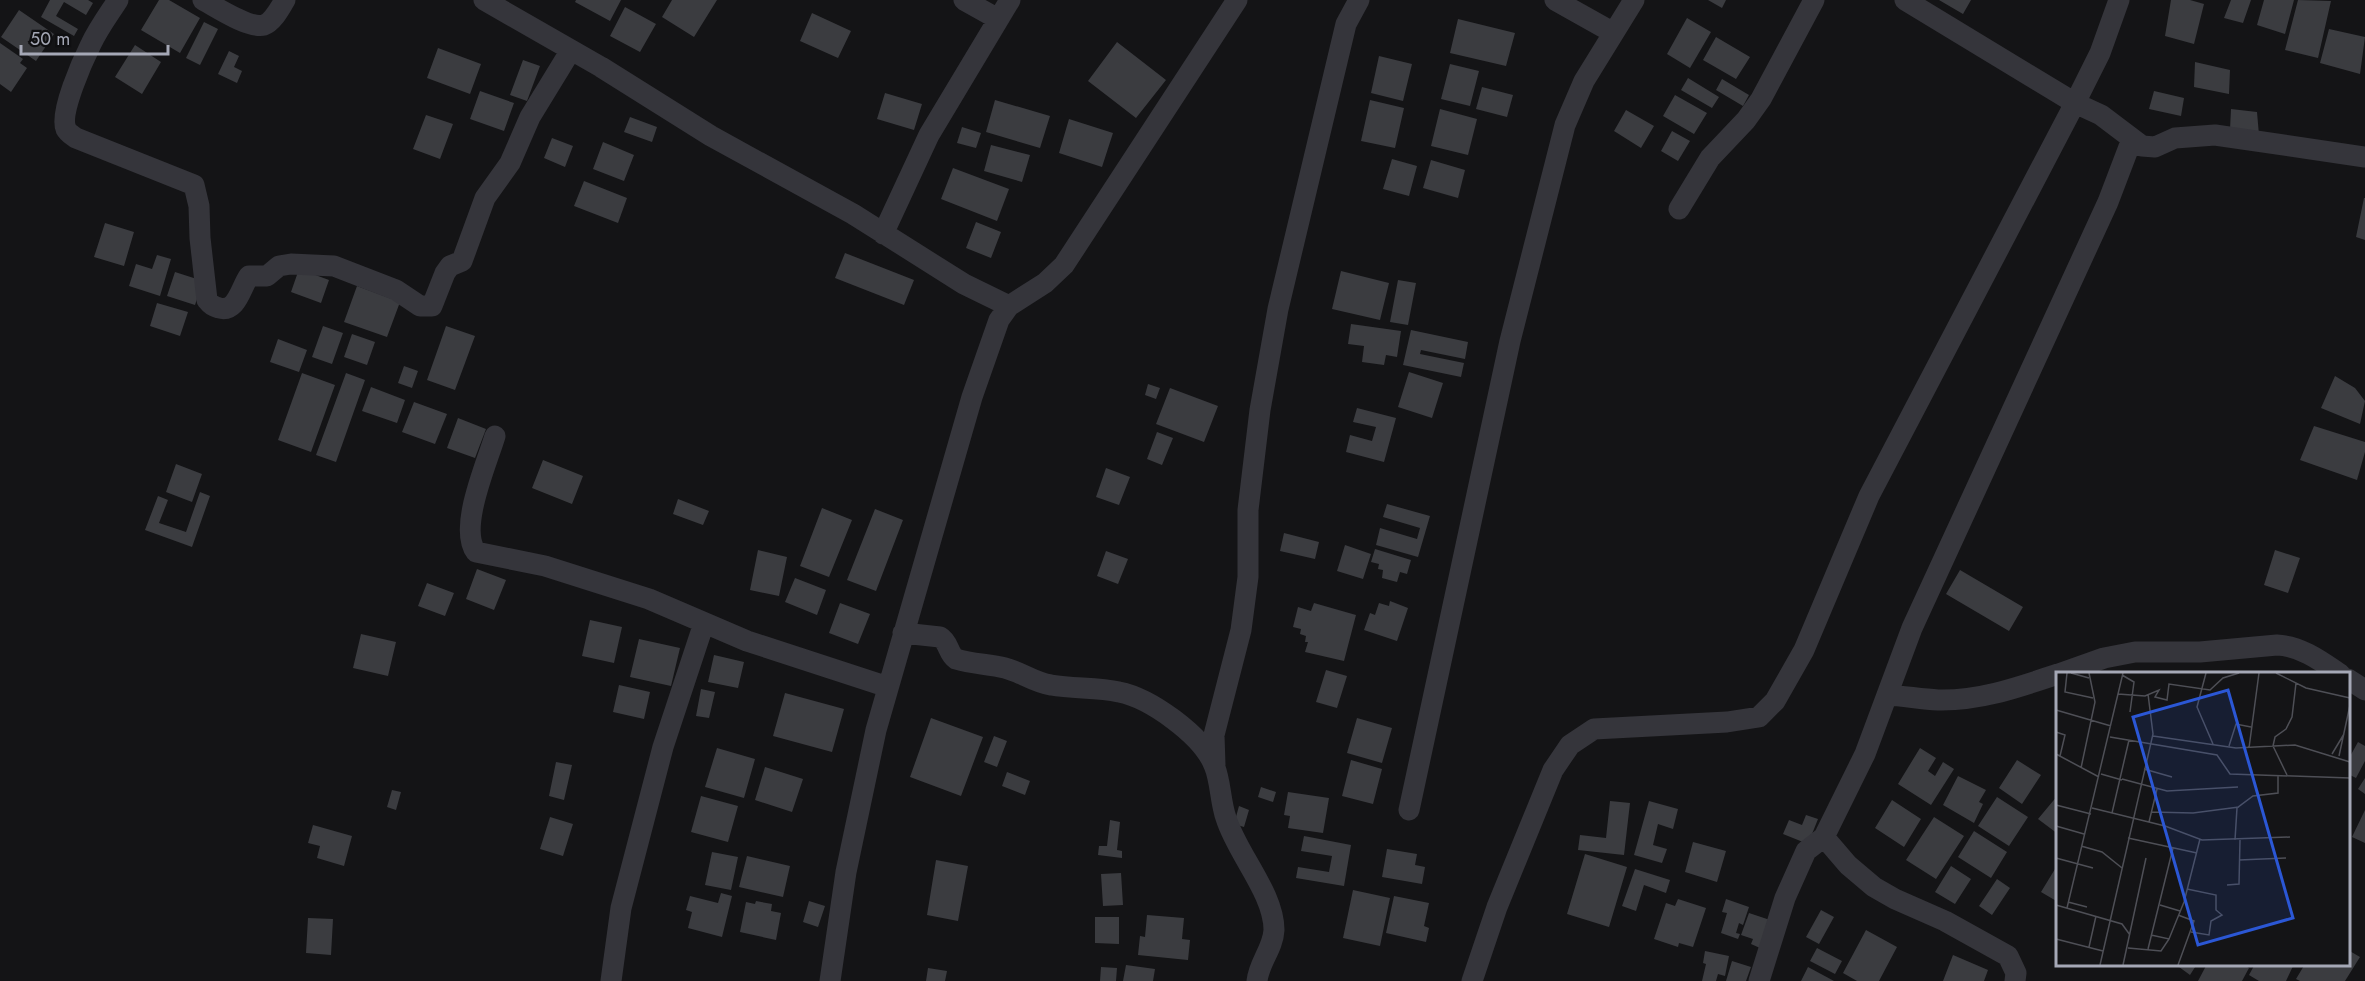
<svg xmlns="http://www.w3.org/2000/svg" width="2365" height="981" font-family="Jost,sans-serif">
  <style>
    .building { fill: #3b3c40 }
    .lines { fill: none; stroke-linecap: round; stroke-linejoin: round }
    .minor { stroke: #35353b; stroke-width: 21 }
    .inset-road { fill: none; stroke: #4e4f56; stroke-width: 1.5 }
    .view { fill: #2b57d5; fill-opacity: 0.15; stroke: #2b57d5; stroke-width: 3 }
    .inset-edge { fill: none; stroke: #a5a8b6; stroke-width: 3 }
  </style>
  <rect width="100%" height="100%" fill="#141416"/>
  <path class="building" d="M50,0H88L93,3L86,15L64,2L56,16L78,29L74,36L41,17Z
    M159,0H169L200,18L180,53L141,30Z
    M576,0H621L610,21L575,2Z
    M672,0H717L694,37L662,17Z
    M1708,0H1726L1722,8Z
    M1939,0H1971L1963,14Z
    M2171,0H2190L2204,4L2194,44L2165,36Z
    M2231,0H2251L2243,23L2224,18Z
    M2264,0H2294L2285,34L2257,25Z
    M2298,0L2331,1L2318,58L2285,50Z
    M625,7L656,24L640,52L610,36Z
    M19,10L54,34L36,61L1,37Z
    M812,13L851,31L838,58L800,41Z
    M1687,18L1711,32L1690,68L1667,54Z
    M1458,19L1515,33L1506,66L1450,53Z
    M204,22L218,29L200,65L186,58Z
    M2329,29L2365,37L2360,74L2320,63Z
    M1716,37L1750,57L1736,79L1703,60Z
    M1117,42L1166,80L1136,118L1088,81Z
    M0,43L23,59L20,63L27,68L11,92L0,84Z
    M135,45L161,62L142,94L115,77Z
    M438,48L481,64L470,94L427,78Z
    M229,51L239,56L234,67L242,71L237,83L218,74Z
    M1379,56L1412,64L1403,101L1371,93Z
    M523,60L540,66L527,101L510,95Z
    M2195,62L2230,70L2229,94L2194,87Z
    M1450,64L1479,71L1470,106L1441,99Z
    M1688,78L1719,97L1712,108L1681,90Z
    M1722,79L1749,95L1743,106L1716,90Z
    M1482,87L1513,95L1507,117L1476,109Z
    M480,91L514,103L504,131L470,119Z
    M2154,91L2184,98L2181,116L2149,109Z
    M885,93L922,104L914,130L877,119Z
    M1675,95L1707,113L1694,134L1663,116Z
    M995,100L1050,116L1040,148L986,132Z
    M1370,100L1404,108L1395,148L1361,141Z
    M1440,109L1477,119L1468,155L1431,146Z
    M2231,109L2257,112L2259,135L2230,130Z
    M1626,110L1654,126L1641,148L1614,131Z
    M426,115L453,124L440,159L413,149Z
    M630,117L657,127L652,142L624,132Z
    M1069,119L1113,133L1102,167L1059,153Z
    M962,127L981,133L976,148L957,143Z
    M1672,131L1690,141L1678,161L1661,151Z
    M552,138L573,146L565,167L544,158Z
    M603,142L634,155L624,181L593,169Z
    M991,145L1030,155L1022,182L984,171Z
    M1392,159L1417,166L1409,196L1383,189Z
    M1431,160L1465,170L1458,198L1423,188Z
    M953,168L1009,189L997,221L941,199Z
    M584,181L627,198L618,223L574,206Z
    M2364,198H2365V240L2356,237Z
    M976,222L1001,232L991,258L966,248Z
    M105,223L134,232L124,266L94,257Z
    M845,253L914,280L904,305L835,278Z
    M157,255L171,259L160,296L129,286L136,264L152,269Z
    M299,269L329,280L321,303L291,292Z
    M1341,271L1389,283L1380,320L1332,309Z
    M175,272L203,281L195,305L167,296Z
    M1398,280L1416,283L1408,325L1390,322Z
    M357,286L400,302L387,337L344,322Z
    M157,303L188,312L180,336L150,326Z
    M1351,324L1401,331L1397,357L1386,355L1384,365L1362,362L1364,346L1348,344Z
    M323,326L343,333L332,364L312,357Z
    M446,326L475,336L455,390L427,380Z
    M1411,330L1468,342L1465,359L1421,350L1420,354L1464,363L1461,377L1403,365Z
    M352,334L375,342L367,365L344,357Z
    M278,339L307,350L299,372L270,362Z
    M404,366L418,371L412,388L398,383Z
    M1409,372L1443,383L1432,418L1398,407Z
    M302,373L335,385L311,452L278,440Z
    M346,373L365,380L336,462L316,455Z
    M2335,376L2355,388L2365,401L2360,424L2321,408Z
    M1148,384L1160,388L1156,399L1145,395Z
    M371,387L405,400L397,423L362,411Z
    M1170,388L1218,406L1204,442L1156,424Z
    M414,402L447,414L435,444L402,432Z
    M1357,408L1396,418L1384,462L1346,452L1350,435L1372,441L1376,427L1353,422Z
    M458,418L486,429L475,458L447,448Z
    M2314,426L2365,442V452L2357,480L2300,460Z
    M1157,432L1173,438L1162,465L1147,459Z
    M543,460L583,476L572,504L532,488Z
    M176,464L202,474L192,502L166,492Z
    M1106,468L1130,477L1119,505L1096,497Z
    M200,492L210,496L192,547L145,530L158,496L168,500L159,523L186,532Z
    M678,499L709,511L703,525L673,514Z
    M1387,504L1430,516L1418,557L1376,545L1380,528L1417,539L1420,528L1383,517Z
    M822,508L852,520L829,577L800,566Z
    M875,509L903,520L876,591L847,580Z
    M1284,533L1319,542L1315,559L1280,551Z
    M1345,545L1371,554L1363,579L1337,571Z
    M1375,549L1411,560L1407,574L1400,572L1397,582L1382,578L1383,570L1378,569L1379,564L1371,562Z
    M758,550L787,557L779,596L750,590Z
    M2275,550L2300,558L2288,593L2264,585Z
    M1106,551L1128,559L1118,584L1097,576Z
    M477,569L506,580L494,610L466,599Z
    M1960,570L2023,607L2009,631L1946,594Z
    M795,578L826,590L817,615L785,602Z
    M427,583L454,593L445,616L418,606Z
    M1390,601L1408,608L1397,641L1364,630L1370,613L1375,615L1379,603L1389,606Z
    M840,603L870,614L858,644L829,633Z
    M1314,603L1356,615L1344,661L1305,652L1308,642H1305L1306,636L1300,634L1301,629L1293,627L1298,607L1311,611Z
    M590,620L622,627L614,663L582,656Z
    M361,634L396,642L388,676L353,668Z
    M639,639L680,648L671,686L630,677Z
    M714,655L744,662L738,688L708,682Z
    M1326,670L1347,676L1337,708L1316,702Z
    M619,685L650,692L644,719L613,712Z
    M701,689L715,692L709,718L696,716Z
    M785,693L844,709L832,752L773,736Z
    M931,718L983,737L961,796L910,777Z
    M1357,718L1392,728L1382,763L1347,753Z
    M994,736L1007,741L997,767L984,762Z
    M2358,742L2365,746V761L2356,778L2348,774V760Z
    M717,748L755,759L744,798L705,787Z
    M1920,748L1936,758L1928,771L1935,776L1943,762L1954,769L1931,805L1898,784Z
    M1351,760L1382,769L1373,804L1342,796Z
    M2017,760L2041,775L2022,804L1999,788Z
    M556,762L572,765L564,800L549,796Z
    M765,767L803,779L792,812L755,800Z
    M1007,772L1030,781L1025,795L1002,786Z
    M1958,776L1986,790L1979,802L1983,804L1974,823L1943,805Z
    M2365,778V794L2358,789Z
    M1261,787L1276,792L1273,802L1258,797Z
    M392,790L401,792L396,810L387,807Z
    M1288,792L1329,798L1323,833L1288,828L1290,816L1284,815Z
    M2058,795V834L2038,819Z
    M701,796L738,806L728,842L691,832Z
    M1997,797L2028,817L2009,846L1978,826Z
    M1892,800L1921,819L1904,847L1875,828Z
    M1610,801L1630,803L1624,855L1578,850L1580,835L1606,838Z
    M1649,801L1678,809L1673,829L1658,824L1653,845L1667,849L1662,863L1634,855Z
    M1239,806L1249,810L1244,827L1234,824Z
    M2365,810V843L2352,837Z
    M1806,815L1818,819L1808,844L1783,834L1789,820L1802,825Z
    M550,817L573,824L563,856L540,849Z
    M1934,817L1964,836L1936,879L1906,860Z
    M1110,820L1120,822L1117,850L1122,851V858L1098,855L1099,846H1107Z
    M313,825L352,836L344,866L317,858L320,846L308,843Z
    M1974,831L2007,852L1991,878L1958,857Z
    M1304,836L1351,845L1344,886L1296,878L1298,867L1329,872L1332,856L1301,851Z
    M1693,842L1726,851L1717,882L1685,872Z
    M1387,849L1417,854L1415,865L1425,867L1422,884L1382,877Z
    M712,852L738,857L731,890L705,885Z
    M1585,854L1627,867L1609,927L1567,914Z
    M747,856L790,866L783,897L739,887Z
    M936,860L968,866L958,921L927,915Z
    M1951,866L1971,879L1955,904L1935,892Z
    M1635,869L1670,880L1666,893L1644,885L1636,911L1622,906Z
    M2055,869L2058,871V902L2041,892Z
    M1121,873L1123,905L1103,906L1101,874Z
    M1997,879L2010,888L1992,915L1979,906Z
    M1353,890L1390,898L1380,946L1343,938Z
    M721,893L732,896L722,937L688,928L692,912L686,910L690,896L718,903Z
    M1394,896L1429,903L1424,926L1429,928L1426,942L1386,933Z
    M1678,899L1706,908L1693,947L1679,943L1678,947L1654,939L1666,903L1675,906Z
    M1726,899L1749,907L1743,925L1739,923L1736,933L1740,934L1738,939L1721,933L1727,913L1722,912Z
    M756,901L772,904L771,911L781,913L776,940L740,932L746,902L755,904Z
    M809,901L825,906L818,927L803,922Z
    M1821,910L1834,917L1819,944L1806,937Z
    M1749,913L1770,920L1760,948L1751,944L1753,939L1741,935Z
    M1147,915L1184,918L1182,939L1190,940L1188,960L1138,955L1140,936L1145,937Z
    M1095,917H1119V944L1095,943Z
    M308,918L333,919L331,955L306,953Z
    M1866,930L1897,947L1879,981H1857L1843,973Z
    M1817,948L1842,961L1835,974L1810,961Z
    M2348,950L2360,957L2345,981H2300L2296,979L2305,964H2348Z
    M1705,951L1729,956L1725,976L1718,974L1716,981H1702L1706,964L1703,963Z
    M1953,955L1988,970L1984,981H1943Z
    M1732,961L1751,967L1746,981H1726Z
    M2175,964H2197L2190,975Z
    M2207,964H2242L2249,968L2242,981H2198Z
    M2255,964H2294L2286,981H2259L2249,975Z
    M1126,965L1155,969L1153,981H1123Z
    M1101,967L1117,968L1116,981H1100Z
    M1808,967L1834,981H1801Z
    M928,968L947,971L945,981H926Z"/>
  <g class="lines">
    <path class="minor" d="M118,0C109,14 98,29 91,44C83,60 59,113 66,129C68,133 72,135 76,138L194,185L199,206L200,238L207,300C211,305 213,306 219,308C237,313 241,287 249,276H267L279,266L291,264L334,266L396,290L420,306H432L445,273L450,266L462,261L485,198L510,163L530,117L571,50
      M203,0C216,7 249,29 264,25C273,22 280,8 285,0
      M484,0L601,67L711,136L853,214L964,284L1009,306
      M964,0L998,19
      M1555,0L1612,32
      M1905,0L2075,103L2101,115L2142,146L2155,147L2175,138L2215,135L2365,157
      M1679,209L1710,158L1746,120L1761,99L1814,0
      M883,234L929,135L1010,0
      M495,436C487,463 458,528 476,552L545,566L649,599L747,641L888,687
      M903,633L940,637C949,642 948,654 956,659C972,664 989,664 1005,668C1021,672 1035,683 1051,685C1074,689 1097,687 1119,692C1150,698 1202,735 1214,765C1221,781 1220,801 1226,818C1237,854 1274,893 1274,930C1273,949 1259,962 1257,981
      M2059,674L2104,658L2135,652H2200L2277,645C2301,646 2321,661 2340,674
      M2348,679L2365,690
      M1887,695C1904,696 1921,699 1938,700C1980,701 2019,687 2058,674
      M1215,765L1214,735L1241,630L1248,577V510L1260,410L1278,309L1346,24L1359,0
      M1409,810L1510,341L1565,125L1584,81L1634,0
      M1824,837L1848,865L1874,887L1895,899L1945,921L2008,956L2016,973L2015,981
      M611,981L621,908L663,747L704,623
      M830,981L846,872L876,730L972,397L999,320L1009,306L1045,283L1064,265L1237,0
      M1472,981L1497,907L1553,770L1570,745L1594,729L1727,722L1759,717L1775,701L1804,650L1869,496L2075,103L2100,53L2119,0
      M1759,981L1785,898L1806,851L1824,837L1865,754L1912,628L2108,202L2132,139"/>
  </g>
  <g transform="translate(2056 672)">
    <rect width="294" height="294" fill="#141416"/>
    <path class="inset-road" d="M11,1L9,20L37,26M15,1L33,6M150,1L141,35L157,72M220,1L250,16L294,26M66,3L78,10L74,40M62,22L89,24L103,18L99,25L111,28L113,12L154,18L167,6L183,1M0,38L55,54M0,60L9,63L4,84M97,64L180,76L239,73L294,90M54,65L161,83L174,102L294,106M173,74L180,52L195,55M193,76L203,1M0,82L43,105M276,82L288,62M283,84L294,33M25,96L39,30L33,1M88,97L116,105M45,102L66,108M231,103L217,74L219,65L230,57L236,45L240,11M66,107L111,119L182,115M0,133L35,142M36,136L109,154L146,168L234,165M95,140L137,141L183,135M56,141L73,68M93,150L101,117M0,154L28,162M72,166L141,181M179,168L181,136L197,124L222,121V103M25,174L46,180L66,196M0,186L37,196M183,188L230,186M171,213L183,212L184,168M131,217L160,223V238L166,243L155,249L153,263L135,260M12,230L31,235M0,233L66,252L74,263M104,233L124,239M11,236L67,1M95,263L113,267L128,230L144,167M0,267L47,279M33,275L40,244M72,276L105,279L113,267M92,277L117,176M44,293L97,62L92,22M67,293L90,186M122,293L138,249L122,243"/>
    <path class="view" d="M172,18L237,246L142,273L77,45Z"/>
    <rect width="294" height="294" class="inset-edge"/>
  </g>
  <path d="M21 45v9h147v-9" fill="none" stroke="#a5a8b6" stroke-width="3"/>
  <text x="30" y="45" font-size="18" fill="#a5a8b6" stroke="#0f0f11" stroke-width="4.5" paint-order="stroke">50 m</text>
</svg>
